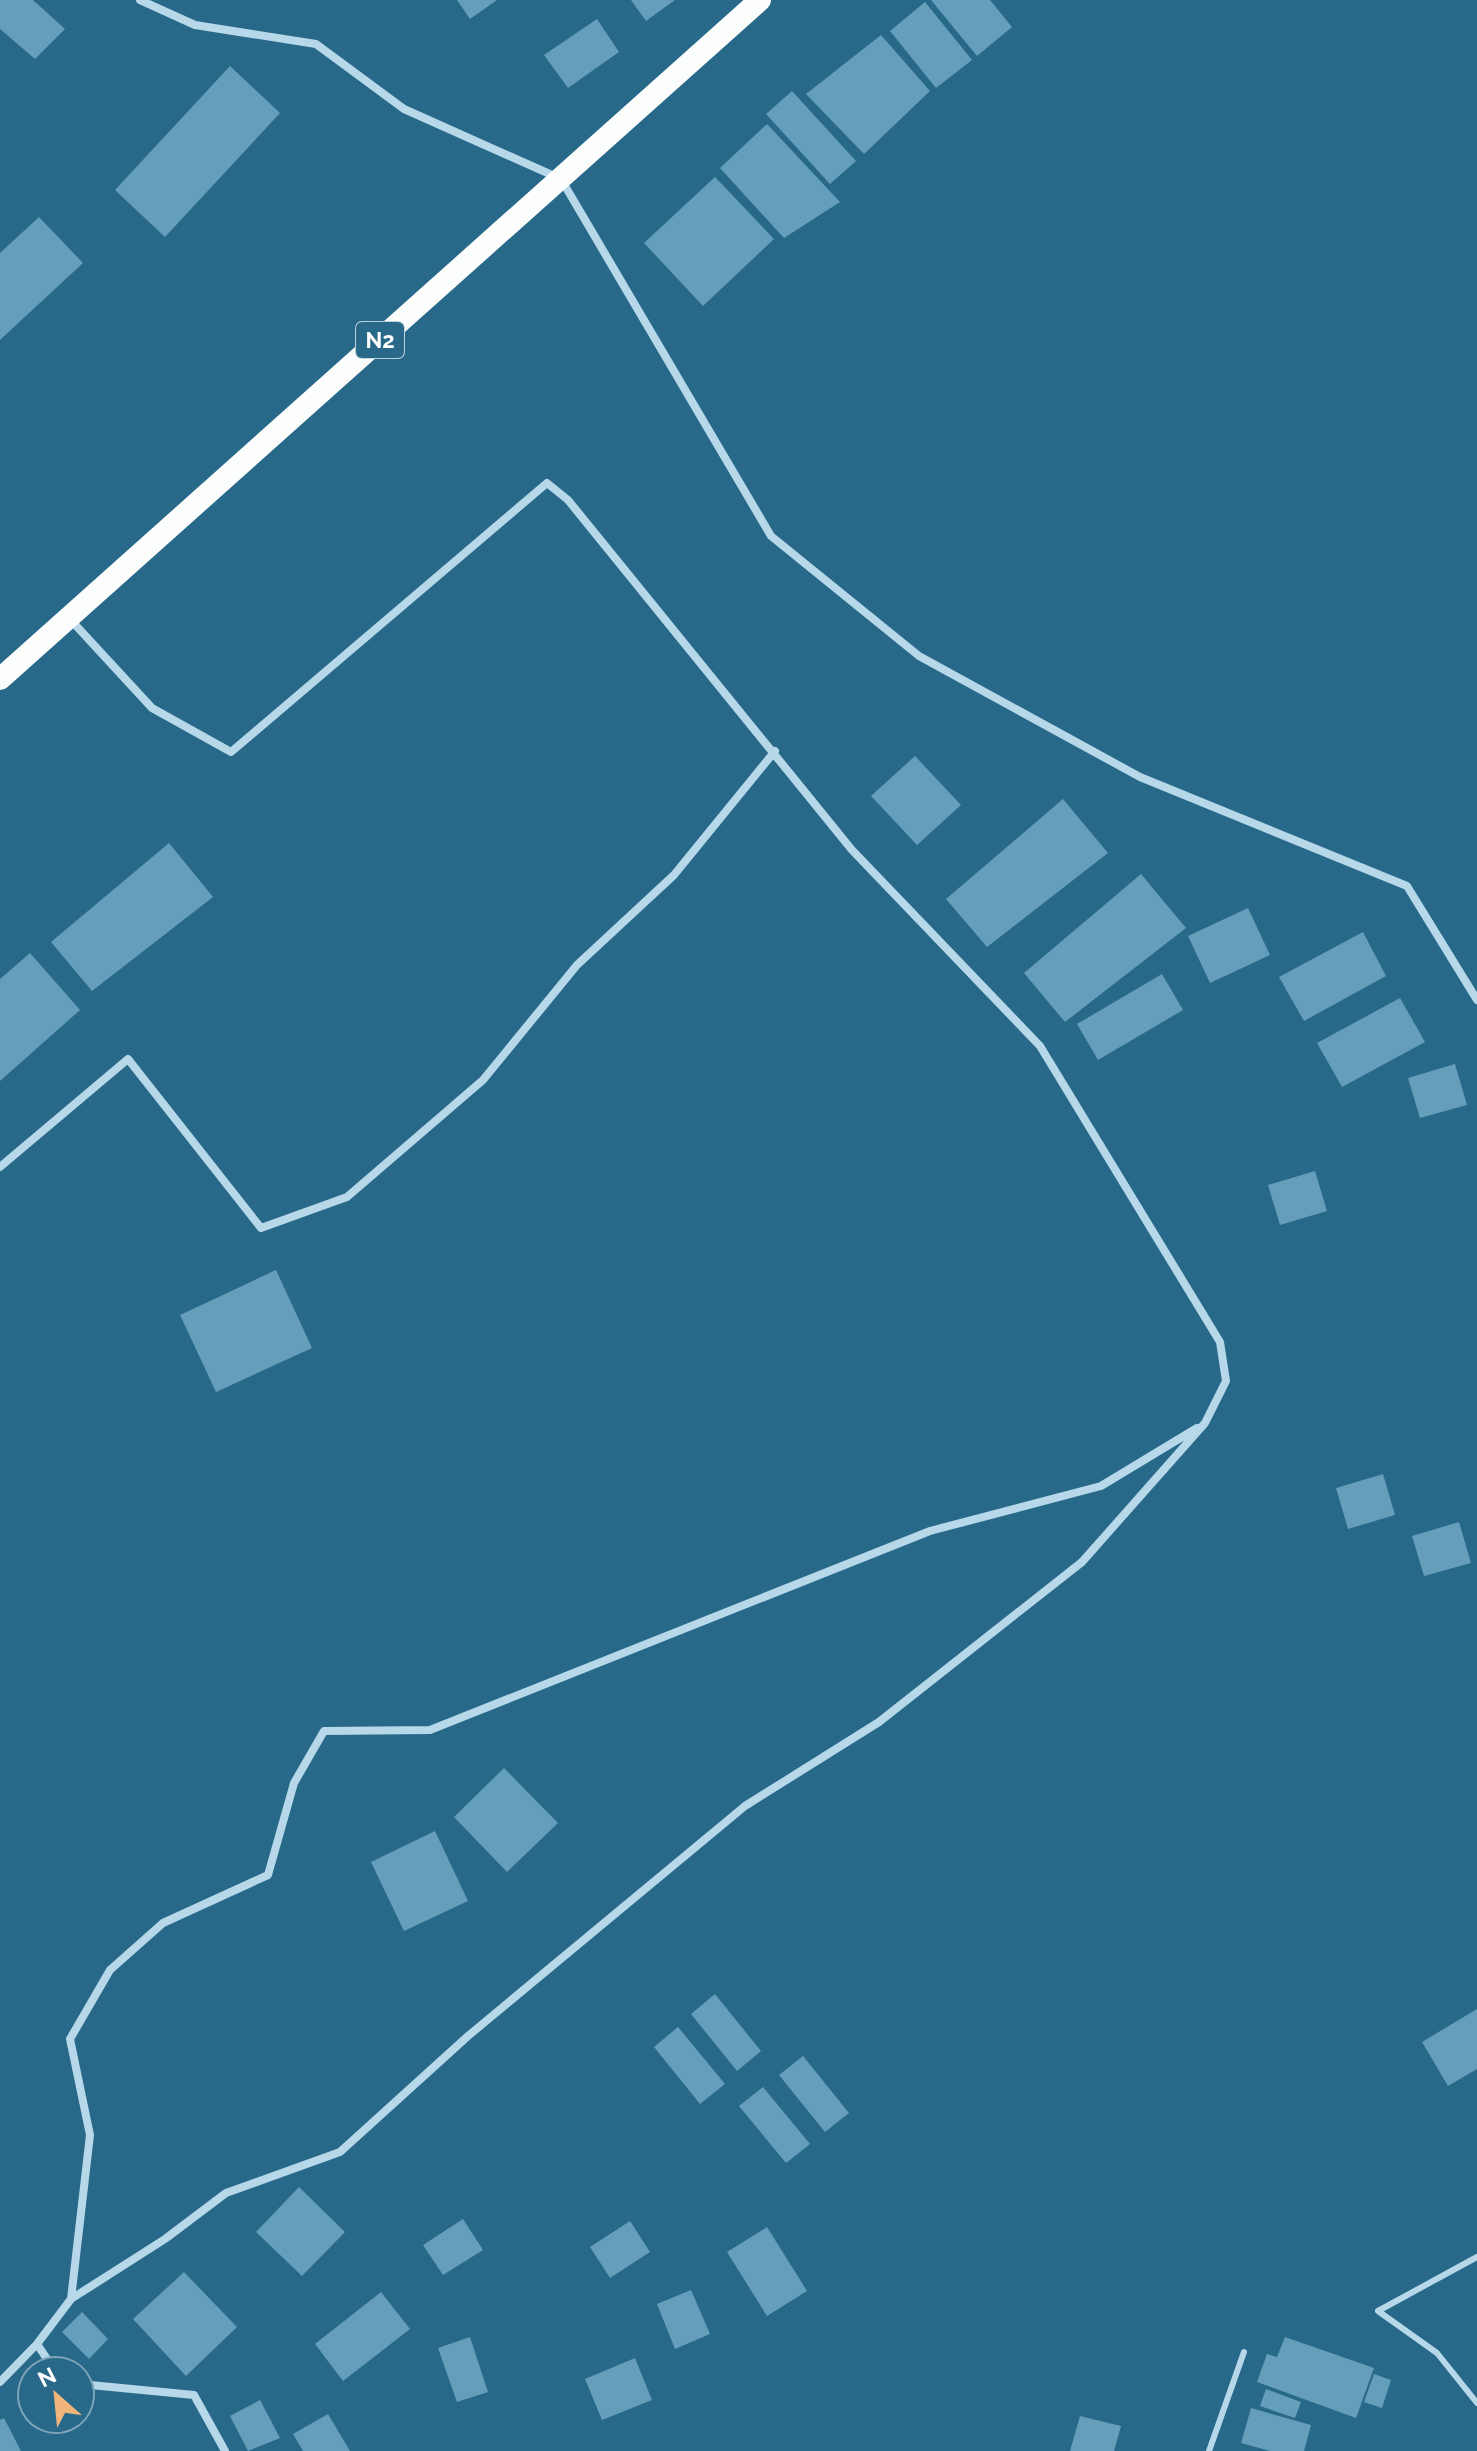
<svg xmlns="http://www.w3.org/2000/svg" width="1477" height="2451" font-family="Raleway,sans-serif">
  <style>
    .building { fill: #659eba }
    .lines { fill: none; stroke-linecap: round; stroke-linejoin: round }
    .service { stroke: #b6d8e9; stroke-width: 6 }
    .minor { stroke: #b6d8e9; stroke-width: 8 }
    .trunk { stroke: #fcfefe; stroke-width: 22 }
    .labels { text-anchor: middle; stroke-width: 8; stroke-linejoin: round; paint-order: stroke }
    .shield { fill: #286889; stroke: #bed2dc; stroke-width: 2 }
    .shield-label { font-size: 22px; font-weight: bold; fill: #fff }
  </style>
  <rect width="100%" height="100%" fill="#286889"/>
  <path class="building" d="M0,0H33L65,29L35,59L0,29Z
    M457,0H497L470,19Z
    M631,0H675L646,21Z
    M931,0H990L1012,27L977,56Z
    M925,2L972,60L936,88L890,31Z
    M597,19L619,52L568,88L544,55Z
    M881,35L930,91L864,154L806,94Z
    M230,66L280,113L165,237L115,190Z
    M792,91L856,161L830,184L766,114Z
    M767,124L840,202L784,238L720,168Z
    M715,177L774,239L703,306L644,243Z
    M39,217L83,263L0,340V253Z
    M915,756L961,805L917,845L871,796Z
    M1063,799L1108,853L987,947L946,899Z
    M169,843L213,897L92,991L51,942Z
    M1141,874L1186,928L1065,1022L1024,973Z
    M1248,908L1270,955L1210,983L1188,936Z
    M1363,932L1386,976L1304,1021L1279,977Z
    M30,953L80,1010L0,1081V979Z
    M1162,974L1183,1010L1098,1060L1077,1024Z
    M1400,998L1425,1042L1342,1087L1317,1043Z
    M1455,1064L1467,1105L1420,1118L1408,1078Z
    M1315,1171L1327,1211L1280,1225L1268,1185Z
    M276,1270L312,1348L216,1392L180,1315Z
    M1383,1474L1395,1515L1348,1529L1336,1488Z
    M1459,1522L1471,1563L1424,1576L1412,1536Z
    M504,1768L558,1823L507,1872L454,1817Z
    M435,1831L468,1901L404,1931L371,1862Z
    M715,1994L761,2051L737,2071L691,2014Z
    M1477,2009V2069L1448,2086L1422,2042Z
    M678,2027L725,2084L700,2104L654,2047Z
    M803,2056L849,2113L825,2132L779,2075Z
    M763,2087L810,2144L786,2163L739,2106Z
    M299,2187L345,2232L302,2276L256,2232Z
    M463,2219L483,2250L443,2275L423,2245Z
    M630,2221L650,2252L610,2278L590,2247Z
    M767,2227L807,2291L767,2316L727,2252Z
    M184,2272L237,2327L186,2376L133,2319Z
    M691,2290L710,2334L675,2349L657,2304Z
    M381,2292L410,2329L343,2381L315,2344Z
    M82,2312L108,2339L89,2359L62,2332Z
    M470,2337L488,2392L457,2402L438,2348Z
    M1285,2337L1374,2368L1356,2418L1257,2382L1267,2354L1277,2357Z
    M635,2358L652,2400L602,2420L585,2379Z
    M1374,2374L1391,2380L1382,2408L1364,2402Z
    M1266,2389L1301,2402L1295,2418L1260,2406Z
    M260,2400L280,2438L248,2451L230,2416Z
    M1251,2408L1311,2425L1304,2451H1270L1241,2443Z
    M328,2414L350,2451H303L293,2434Z
    M1080,2416L1121,2426L1114,2451H1070Z
    M4,2418L21,2451H0V2420Z"/>
  <g class="lines">
    <path class="service" d="M1477,2257L1378,2311L1437,2353L1477,2403
      M1209,2451L1244,2352"/>
    <path class="minor" d="M140,0L195,25L316,44L404,109L561,179L771,536L919,656L1140,777L1407,886L1477,1000
      M69,618L152,708L231,752L547,483L568,500L852,850L1040,1046L1220,1342L1226,1381L1205,1423L1082,1562L879,1722L745,1806L468,2036L340,2152L226,2193L165,2239L71,2299
      M0,1167L128,1059L261,1228L347,1197L483,1080L577,965L674,875L775,751
      M37,2344L55,2371
      M0,2382L37,2344L71,2299L90,2135L70,2039L110,1970L163,1923L268,1875L294,1783L324,1731L430,1730L930,1531L1101,1486L1197,1428
      M80,2384L194,2395L225,2451"/>
    <path class="trunk" d="M0,679L760,0"/>
  </g>
  <g class="labels">
    <rect class="shield" x="356" y="322" width="48" height="36" rx="6"/>
    <g class="shield-label">
      <text x="380" y="348">N2</text>
    </g>
  </g>
  <g transform="translate(56 2395) rotate(333)"><circle r="38" fill="#286889" stroke="#7ea4b8" stroke-width="2"/>
  <path d="M0-6L14 30L0 20L-14 30Z" fill="#f1b57c"/>
  <text y="-12" font-size="22" font-weight="bold" text-anchor="middle" fill="#ffffff">N</text>
  </g>
</svg>
